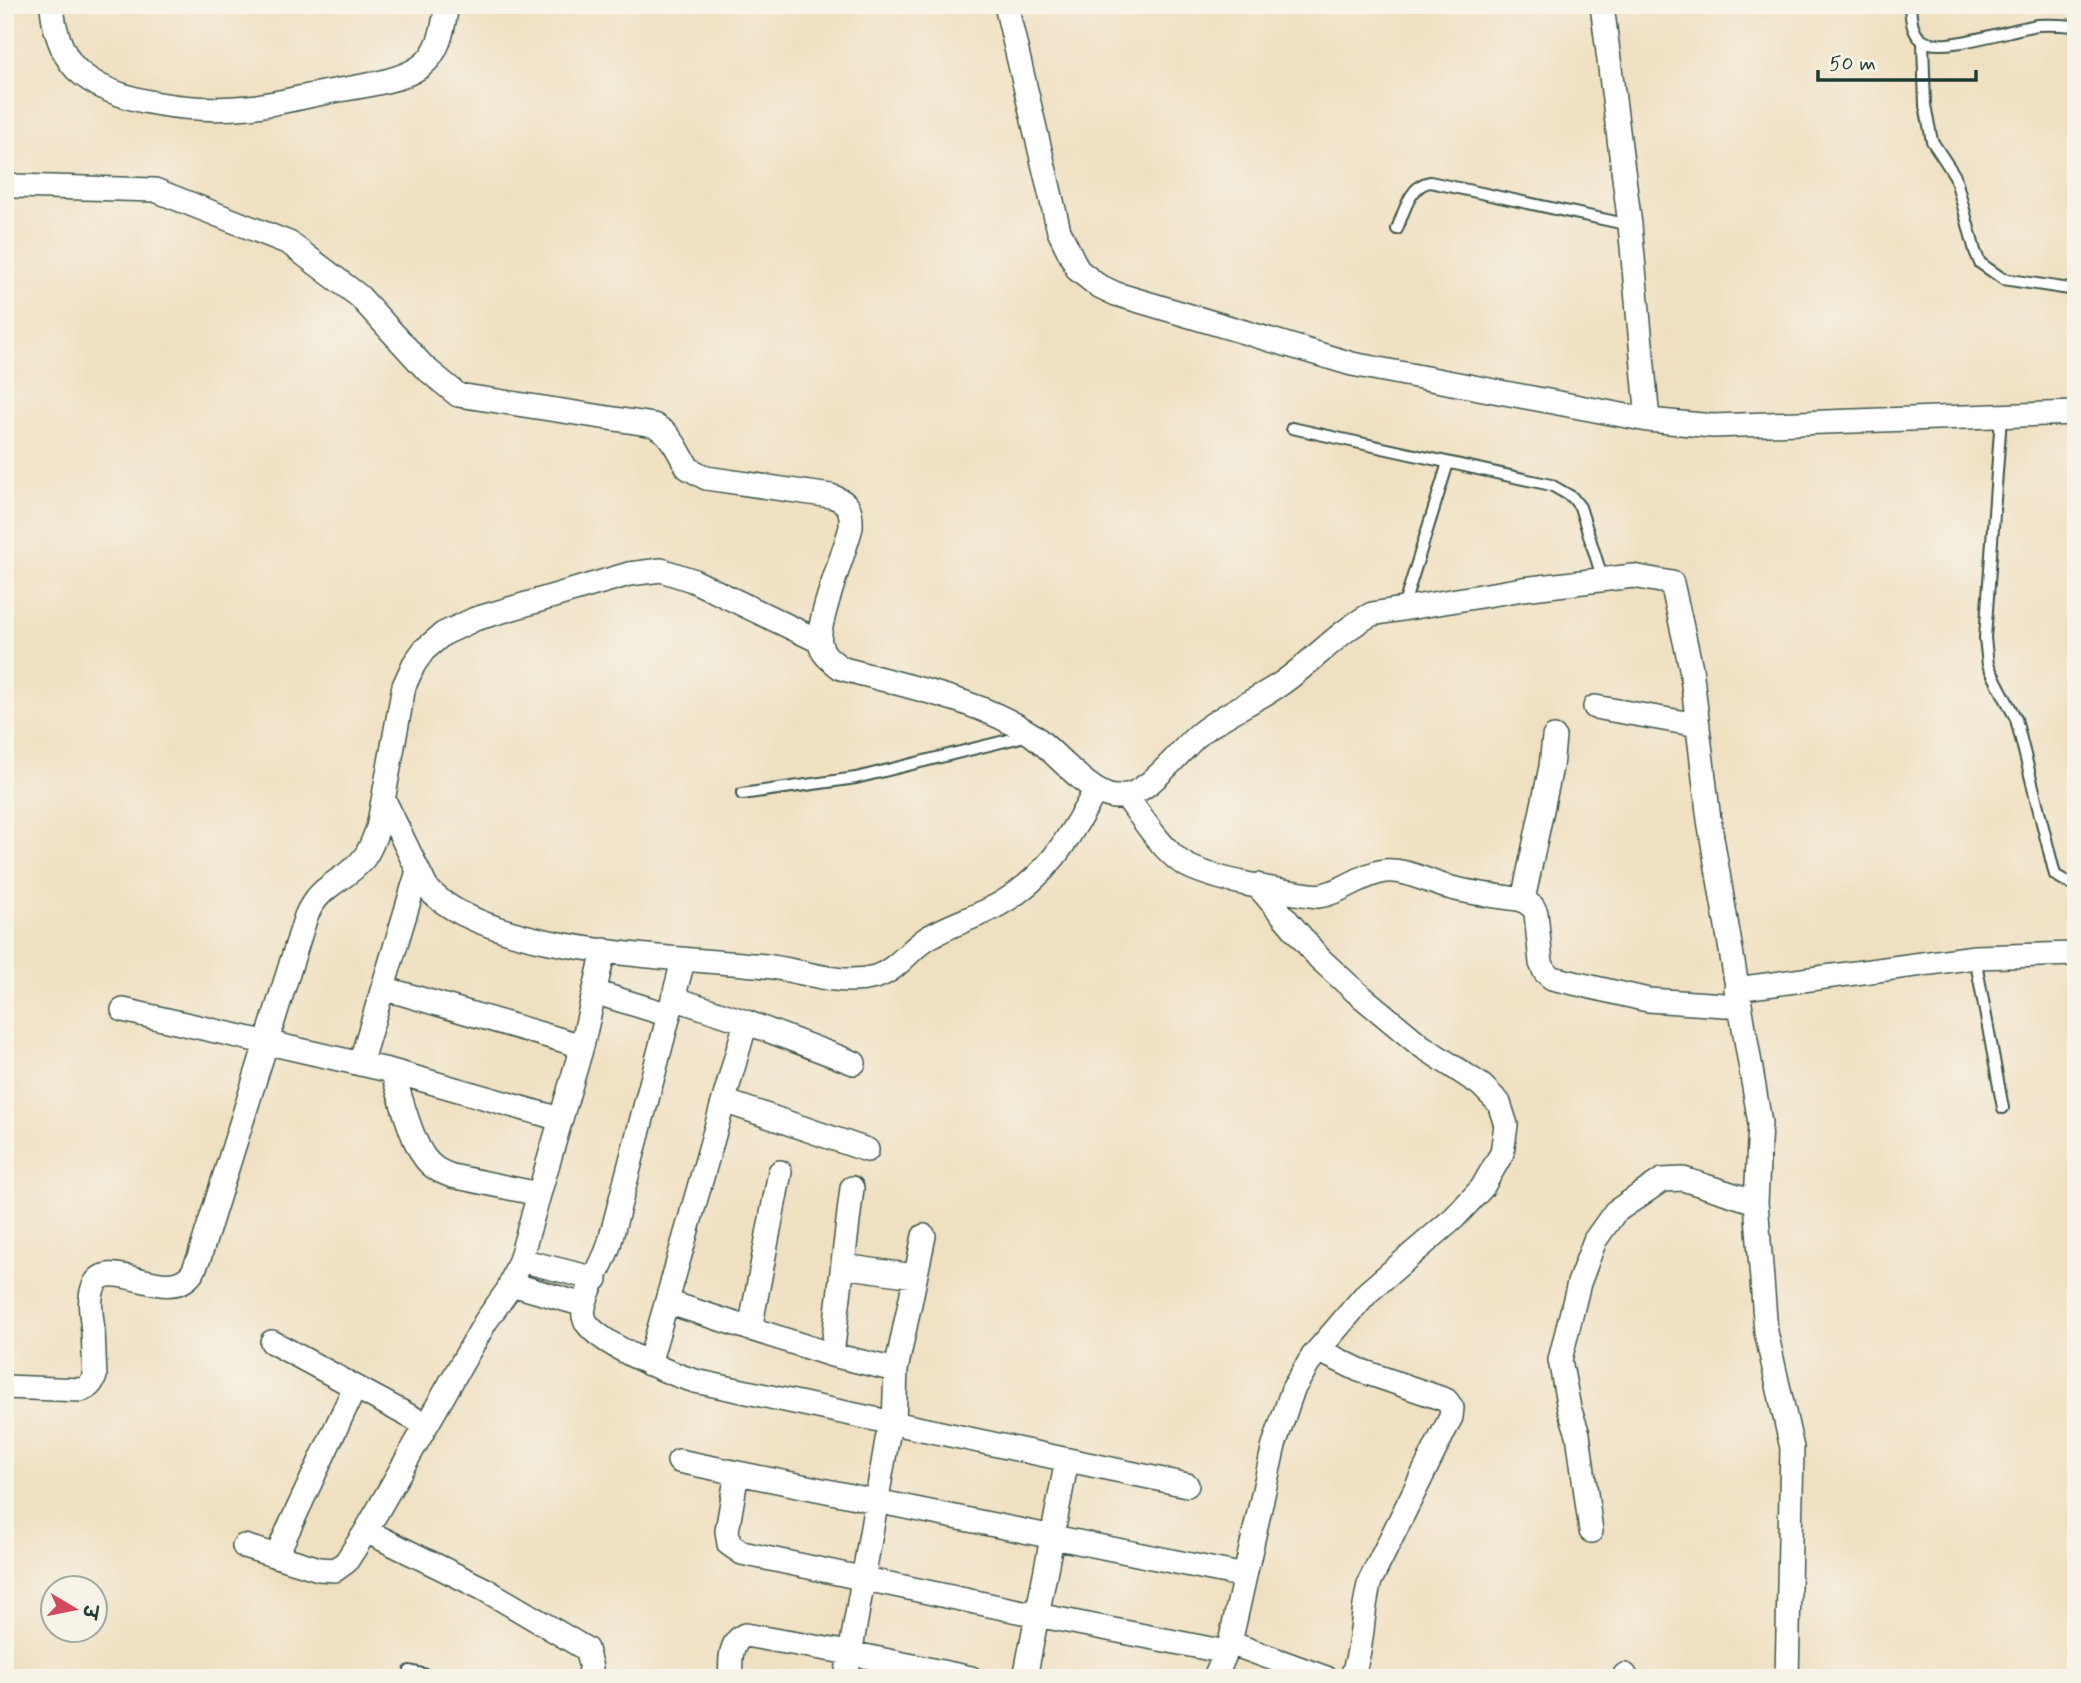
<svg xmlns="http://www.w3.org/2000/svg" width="2081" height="1683" font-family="Mynerve,'Playpen Sans Deva',sans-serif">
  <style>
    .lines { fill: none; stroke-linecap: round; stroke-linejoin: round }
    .service-casing { stroke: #3e5549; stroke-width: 14 }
    .minor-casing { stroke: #3e5549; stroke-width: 26 }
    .service { stroke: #fff; stroke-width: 10 }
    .minor { stroke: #fff; stroke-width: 23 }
  </style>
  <rect width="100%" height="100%" fill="#f7f3e8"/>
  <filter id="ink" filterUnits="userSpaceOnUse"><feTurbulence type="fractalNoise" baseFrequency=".0143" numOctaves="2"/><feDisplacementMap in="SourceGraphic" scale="14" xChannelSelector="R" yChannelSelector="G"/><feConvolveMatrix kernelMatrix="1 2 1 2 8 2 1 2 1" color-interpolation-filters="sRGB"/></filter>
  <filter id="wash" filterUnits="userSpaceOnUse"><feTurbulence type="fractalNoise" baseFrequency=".00686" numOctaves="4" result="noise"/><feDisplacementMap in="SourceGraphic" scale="28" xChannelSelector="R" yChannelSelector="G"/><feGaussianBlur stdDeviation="1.57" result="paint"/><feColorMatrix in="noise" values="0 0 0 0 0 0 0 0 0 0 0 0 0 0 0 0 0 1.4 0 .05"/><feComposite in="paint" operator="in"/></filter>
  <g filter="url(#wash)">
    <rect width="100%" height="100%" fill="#efe0c1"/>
  </g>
  <g filter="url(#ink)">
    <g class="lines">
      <g class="service-casing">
        <path id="service" d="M1910,5C1911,17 1911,32 1922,40C1940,54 2014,28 2038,25C2050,24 2063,25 2076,26
          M1923,42L1925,105L1932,141L1955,176L1975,251L1980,263L2003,279L2076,290
          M1397,229C1404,212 1410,185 1430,182L1630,225
          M2001,417L1985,638L1988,665L2016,719L2055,875L2076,887
          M1292,428L1551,485L1572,497L1580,507L1603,580
          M1403,608L1448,463
          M742,794L856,778L1029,735
          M1975,957L2003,1108
          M410,1671L440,1678"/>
      </g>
      <g class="minor-casing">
        <path id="minor" d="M52,5C53,25 61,54 76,69C114,106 199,112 249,107C275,104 302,97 328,92C355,87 397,83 420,67C440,53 443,28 447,5
          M1006,5L1059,231L1078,270L1097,285L1116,294L1352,364L1648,420
          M1602,5L1630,225L1648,420L1713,426L2076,413
          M5,182L15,186L155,190L289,243L359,296L424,367L458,395L654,425L666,433L675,445L688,468L706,478L831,496C848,502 852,508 851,527C845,552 816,623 820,643C822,655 832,661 841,668C902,686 976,698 1031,734C1053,749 1089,795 1115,797C1146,799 1177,753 1198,735C1222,715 1253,702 1279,685C1312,663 1337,632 1372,614L1523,589L1633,576L1672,583L1691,668L1709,820L1760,1123L1756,1202L1766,1332L1792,1448L1787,1678
          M1595,707L1698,725
          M1554,737L1551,767L1523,900L1533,907L1536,913L1541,963L1545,972L1552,978L1648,1000L1740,1006
          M1125,795C1141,816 1156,841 1177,859C1200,879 1286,892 1318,896C1342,893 1361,874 1385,871C1408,869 1427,882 1448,887C1472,894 1499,896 1523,900
          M384,800L426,887C485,954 678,957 765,966C801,970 839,987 875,977C896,971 908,951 926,939C948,925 975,918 998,905C1048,877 1069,838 1096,790
          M683,961C658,1056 634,1151 609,1245C604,1264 577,1303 585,1320C595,1343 671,1374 695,1381L1187,1485
          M383,988L582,1046
          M1736,989L1975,957L2076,954
          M594,992L669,1015
          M673,998L746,1022L854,1063
          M123,1010L392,1071L560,1119
          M360,1064L418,871
          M392,1071C400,1094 411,1140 425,1158C432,1168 441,1172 452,1176L539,1194
          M724,1101L867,1150
          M520,1260L596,1279
          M843,1266L914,1276
          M511,1284L584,1305
          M667,1302L832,1355L896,1370L894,1423
          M750,1329L780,1172
          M272,1342L426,1425
          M1318,1350L1359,1370L1446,1400L1452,1408L1451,1417L1370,1581C1361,1612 1364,1648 1351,1678
          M832,1355L852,1188
          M649,1364L746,1022
          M896,1370L924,1236
          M5,1387L81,1390C89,1387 92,1384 95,1376C94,1361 94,1346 93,1332C92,1317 88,1303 93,1288C106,1251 167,1307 192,1273C195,1269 196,1263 199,1258L306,916C320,883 345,882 364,858C371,849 374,838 378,828L404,686L414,664L424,650L443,634L475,619L629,574L661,570L692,580L819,641
          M679,1461L1245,1576
          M737,1473L727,1531L729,1544L742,1553L1037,1615L1226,1652
          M366,1531L484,1589L586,1649L591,1668L587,1678
          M1591,1531L1578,1434L1569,1408L1560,1360L1579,1283L1595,1240L1615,1212L1662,1180L1683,1179L1756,1202
          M244,1546L319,1569L335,1570L346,1562L366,1531L486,1321L508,1290L520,1260L582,1046L604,950
          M276,1556L355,1387
          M1230,1643L1326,1678
          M731,1678C730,1663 729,1642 745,1635L850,1653L971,1678
          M846,1678L890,1423
          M1025,1678L1067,1460
          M1215,1678L1230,1643L1274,1445L1293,1389L1313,1356L1368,1292L1454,1218L1482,1188L1502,1153L1506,1125L1499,1103L1481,1085L1420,1045L1355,991L1320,959L1257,885
          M1625,1678V1675"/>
      </g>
      <use href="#service" class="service"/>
      <use href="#minor" class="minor"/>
    </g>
  </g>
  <rect width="2081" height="1683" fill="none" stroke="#f7f3e8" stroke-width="28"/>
  <g transform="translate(74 1609) rotate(100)"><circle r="33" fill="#f7f3e8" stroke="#a1aaa0" stroke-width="2"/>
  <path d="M0-5L12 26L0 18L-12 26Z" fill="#d1495b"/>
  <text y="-10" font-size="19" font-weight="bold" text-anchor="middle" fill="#1f3d34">उ</text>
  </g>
  <path d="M1818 70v10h158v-10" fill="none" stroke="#1f3d34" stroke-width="3.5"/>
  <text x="1829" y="70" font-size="21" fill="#1f3d34" stroke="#f7f3e8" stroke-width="5" paint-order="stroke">50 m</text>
</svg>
